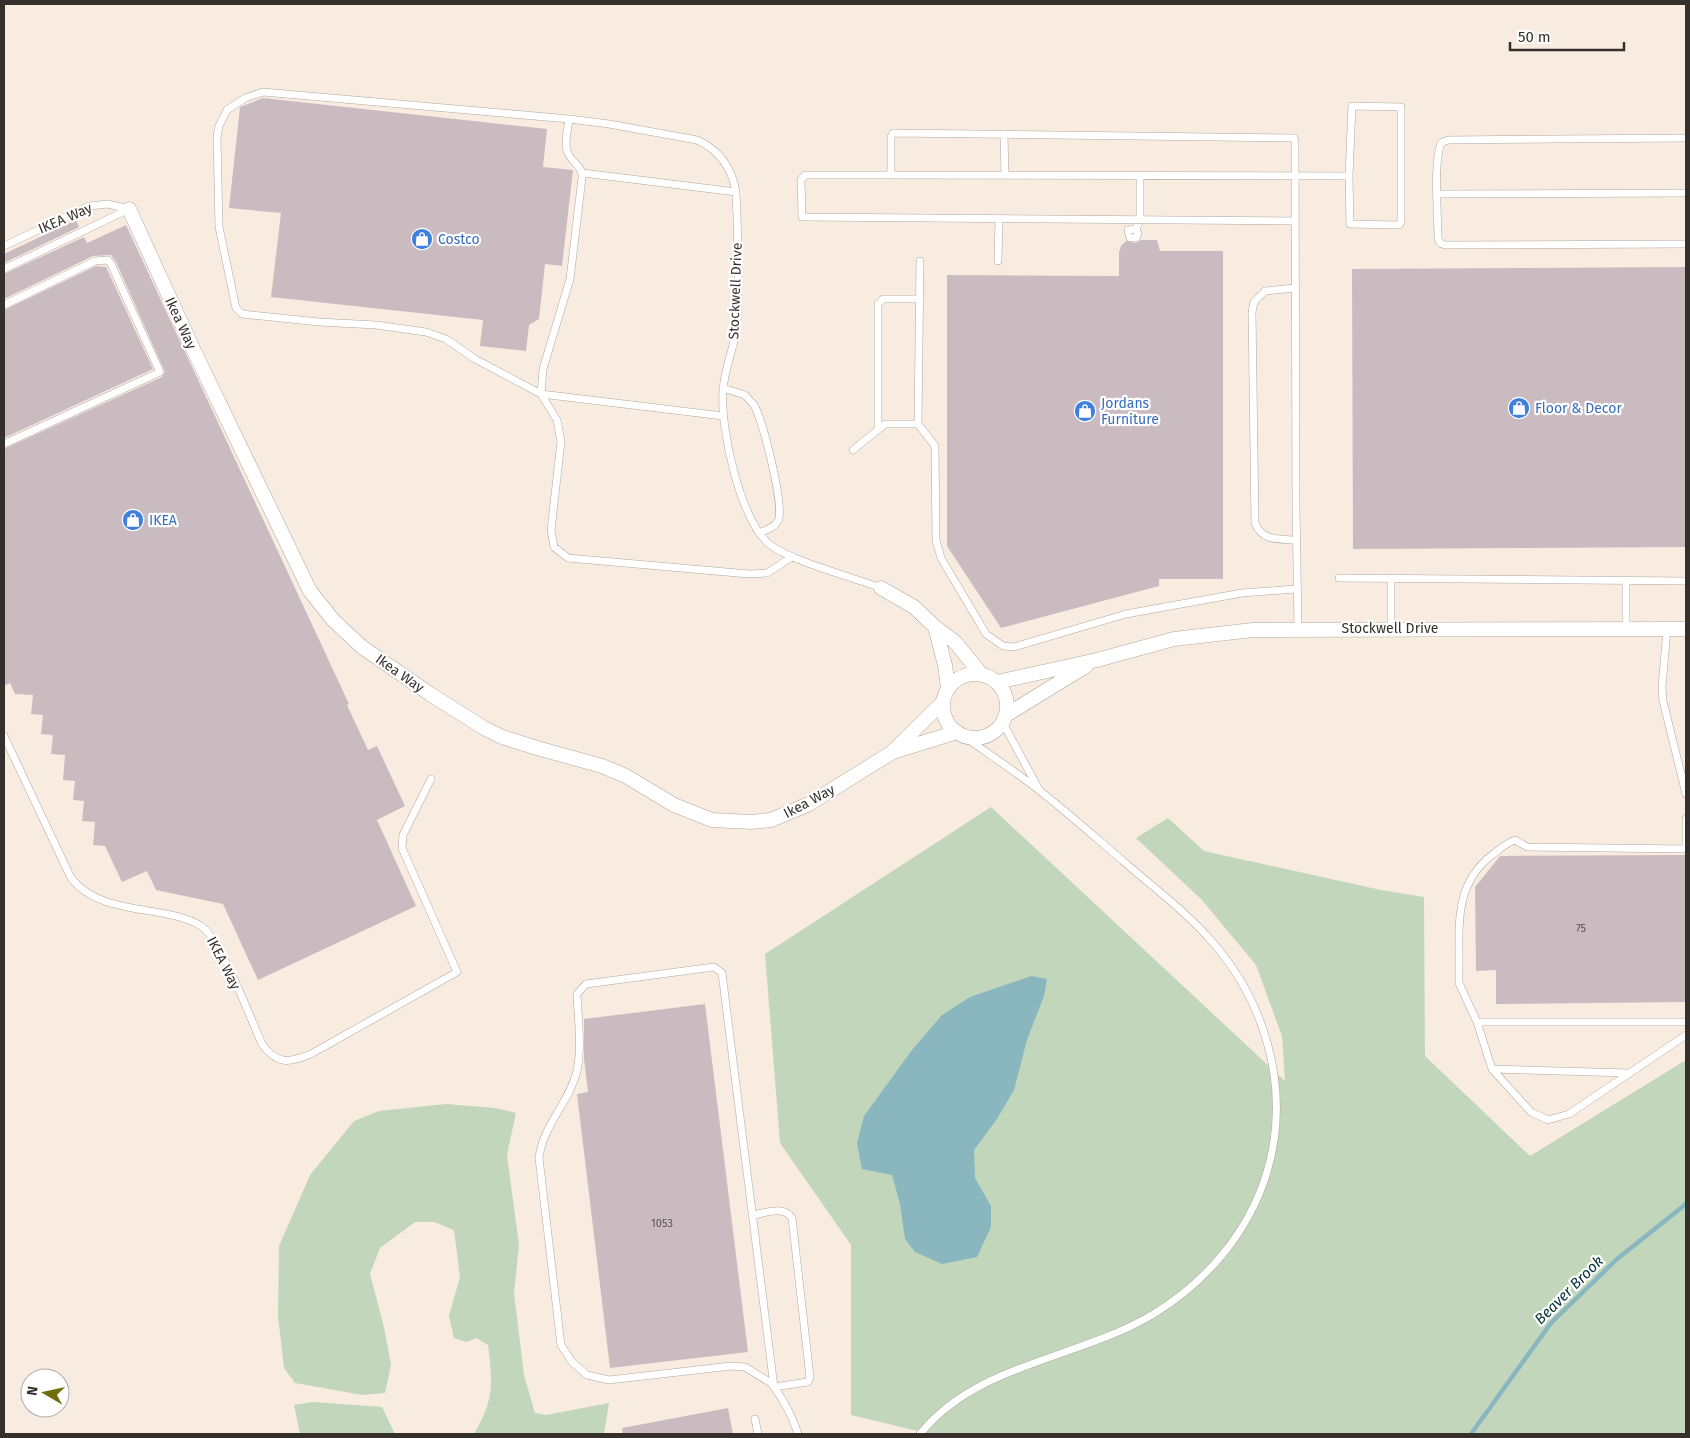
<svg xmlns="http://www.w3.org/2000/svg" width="1690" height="1438" font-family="'Fira Sans',sans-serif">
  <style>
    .green { fill: #c1d6bb }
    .water { fill: #8ab7bf }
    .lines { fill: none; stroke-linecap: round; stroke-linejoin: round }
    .stream { stroke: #8ab7bf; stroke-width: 4.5 }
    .building { fill: #cabbc1 }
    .service-casing { stroke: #b2a79d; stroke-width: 8 }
    .minor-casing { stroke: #b2a79d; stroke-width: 15 }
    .service { stroke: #fff; stroke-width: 7 }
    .minor { stroke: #fff; stroke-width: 14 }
    .labels { text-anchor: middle; stroke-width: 4.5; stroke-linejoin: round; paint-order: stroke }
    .number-label { font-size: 11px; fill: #5a5351 }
    .street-label { font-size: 14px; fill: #35302c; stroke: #fff }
    .shop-label { font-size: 14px; fill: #366cbe; stroke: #fff; text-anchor: start }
    .water-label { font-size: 15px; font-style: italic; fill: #06333a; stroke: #fff }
  </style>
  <rect width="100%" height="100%" fill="#f8ece1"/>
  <path class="green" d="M991,807L1285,1081L1282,1036L1256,965L1202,900L1136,838L1168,818L1204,851L1381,890L1424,897L1425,1056L1530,1156L1686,1060V1434H930L851,1415V1245L780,1143L765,954Z
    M446,1104L495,1108L516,1113L507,1155L519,1245L514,1293L524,1375L535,1413L546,1415L609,1403L604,1434H474C494,1399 493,1385 488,1345L476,1338L467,1342L454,1338L449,1316L460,1277L454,1230L434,1222H415L380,1248L370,1274L384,1327L391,1365L385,1393L362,1395L295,1383L284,1368L278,1316L279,1246L310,1175L354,1121L379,1111Z
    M313,1402L382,1407L395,1434H300L294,1405Z"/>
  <path class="water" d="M1031,976L1047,979L1044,996L1027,1040L1014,1090L997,1119L974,1150L975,1178L991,1206V1227L977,1257L942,1264L915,1252L905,1239L900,1204L892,1175L862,1169L857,1143L864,1116L912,1050L942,1015L970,997Z"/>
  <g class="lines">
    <path class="stream" d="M1471,1434L1551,1323L1617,1259L1686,1204"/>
  </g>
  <path class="building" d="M263,98L547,129L543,167L573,170L562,266L545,264L539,319L529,325L526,351L480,346L483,320L271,297L281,213L229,208L240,107Z
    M76,220L79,227L4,263V254Z
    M126,225L349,704L347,705L368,750L377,746L405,806L377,820L416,906L258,980L223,904L156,890L147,871L122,882L105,846L93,845L95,822L82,821L84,801L73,800L75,781L63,780L65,755L51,754L53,735L41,734L43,715L31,714L33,695L15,694L10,683L4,686V449L162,377L165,372L116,262L111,255L93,256L4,299V274L84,237L87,243Z
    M1141,240H1157L1160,251H1223V579H1159V586L1001,628L947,546V275L1119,276V252L1121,246L1126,241L1136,243Z
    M96,266L106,267L153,369L4,438V310Z
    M1686,267V547L1353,549L1352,269Z
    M1686,855V1002L1496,1004V970L1476,971L1475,887L1500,856Z
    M705,1004L748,1352L610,1368L577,1094L588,1092L584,1059V1019Z
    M728,1408L733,1434H623L622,1428Z"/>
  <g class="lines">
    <g class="service-casing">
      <path id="service" d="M569,119L263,92L245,98L227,110L219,126L217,137L219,227L236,308L242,314L319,322L376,325L426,332L446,339L475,359L541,394L723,416
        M1004,134L1005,175
        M1686,138L1448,140L1441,143C1433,165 1438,213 1438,238L1440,243L1445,245L1686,244
        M583,173L736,192
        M891,175L1349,176L1352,106L1401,107V222L1399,225L1350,224L1349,176
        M1438,194L1686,193
        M1295,221L802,217L801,180L805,175H891V137L893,133L1294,138L1295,141L1296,506L1298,628
        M1136,229L1128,230L1130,238H1136L1138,234L1136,229L1140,220V176
        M4,246L89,206L108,204L129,209
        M998,261L999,219
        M4,269L129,209
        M4,305L95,261L108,260L111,264L160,372L4,444
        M723,388L745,395L754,405C763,421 785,507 778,521C774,528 766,530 759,533
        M918,424L935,446L936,540L941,558L986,634L1003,646L1014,647L1126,614L1242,593L1295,589
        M878,429V304L883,299H919
        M853,450L885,424H918L920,261
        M1295,540C1278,539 1262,541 1255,523L1252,312L1254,302L1265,291L1295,288
        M792,557L767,573L749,574L568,558L554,547L551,530L561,442L557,420L541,394L543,369L570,279L582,178C583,165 571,163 567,151C564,142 568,129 569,119L609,124L697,140C719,150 732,168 736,192C738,235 739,280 737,324C735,347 724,368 723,391C720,428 740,519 769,544C790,561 853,577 881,588
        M1339,578L1685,581
        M1391,628V578
        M1626,629V581
        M1667,629L1662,687L1663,701L1686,794
        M1003,723L1038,788
        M4,736L71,878C101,917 165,904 201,926C221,939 251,1020 262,1044C277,1065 289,1063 311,1054L457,972L402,848L403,835L431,779
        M1686,819V849
        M1686,849L1527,847L1515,840C1506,843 1500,849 1492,855C1452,886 1460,929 1459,974V983L1477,1022H1686
        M1477,1022L1492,1069L1531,1112L1548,1120L1569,1114L1686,1035
        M1492,1069L1629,1073
        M753,1215C766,1213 784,1205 792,1218L810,1377L808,1382L774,1387
        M774,1387L722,973L714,967L586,984L577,994C578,1018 582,1047 577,1071C569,1103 543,1125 539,1158L561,1345L572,1362L587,1375L609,1380L731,1366L745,1367L771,1383C784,1401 791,1413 798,1434
        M755,1419L758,1434
        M920,1434C978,1362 1081,1359 1155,1313C1207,1281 1249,1232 1267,1172C1292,1088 1265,998 1206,935C1181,907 1150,885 1122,860C1095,837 1068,813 1040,791C1016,772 990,755 965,737"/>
    </g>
    <g class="minor-casing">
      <path id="minor" d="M129,209L195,353L310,591L333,620L362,647L430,694L484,728L502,737L537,748L602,766L626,776L674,805L712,820L751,822L771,820L809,804L891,753L943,702
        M881,588L914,607L935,627L955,642L981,674
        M935,627L945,665L948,688
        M943 706a32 32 0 1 1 64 0a32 32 0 1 1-64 0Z
        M997,682L1097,660L1174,639L1253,630L1686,629
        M1006,715L1086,666
        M896,751L957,732"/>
    </g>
    <use href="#service" class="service"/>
    <use href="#minor" class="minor"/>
  </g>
  <defs>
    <g id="shop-disc" transform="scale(1.125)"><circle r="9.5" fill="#3f7fe0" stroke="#fff"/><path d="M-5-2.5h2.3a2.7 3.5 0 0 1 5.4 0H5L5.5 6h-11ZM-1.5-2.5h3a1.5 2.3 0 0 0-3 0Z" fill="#fff"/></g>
  </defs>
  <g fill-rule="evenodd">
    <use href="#shop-disc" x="422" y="239"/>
    <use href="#shop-disc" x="1519" y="408"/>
    <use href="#shop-disc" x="1085" y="411"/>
    <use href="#shop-disc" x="133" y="520"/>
  </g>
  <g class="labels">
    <g class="number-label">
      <text x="1581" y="932">75</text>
      <text x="662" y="1227">1053</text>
    </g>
    <g class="street-label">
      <text transform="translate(65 218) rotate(-23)" y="5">IKEA Way</text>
      <text transform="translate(735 291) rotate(-88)" y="5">Stockwell Drive</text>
      <text transform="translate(181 323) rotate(65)" y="5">Ikea Way</text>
      <text x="1390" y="633">Stockwell Drive</text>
      <text transform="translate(400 673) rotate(35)" y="5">Ikea Way</text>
      <text transform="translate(809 801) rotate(-28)" y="5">Ikea Way</text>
      <text transform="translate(224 963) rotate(63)" y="5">IKEA Way</text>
    </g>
    <g class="shop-label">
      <text x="438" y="244">Costco</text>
      <text x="1101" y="408">Jordans<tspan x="1101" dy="16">Furniture</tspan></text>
      <text x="1535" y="413">Floor &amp; Decor</text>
      <text x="149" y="525">IKEA</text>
    </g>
    <g class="water-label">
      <text transform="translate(1569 1290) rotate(-45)" y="5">Beaver Brook</text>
    </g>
  </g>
  <rect width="1690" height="1438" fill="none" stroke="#35302c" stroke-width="10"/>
  <g transform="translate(45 1393) rotate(279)"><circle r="24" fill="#ffffff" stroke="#aeacab"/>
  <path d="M0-4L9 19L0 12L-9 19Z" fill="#706d0d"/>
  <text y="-8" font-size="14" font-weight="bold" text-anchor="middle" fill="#35302c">N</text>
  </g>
  <path d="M1510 42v8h114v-8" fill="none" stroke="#35302c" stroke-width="2.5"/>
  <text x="1518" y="42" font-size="15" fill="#35302c" stroke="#ffffff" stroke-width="4" paint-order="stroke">50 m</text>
</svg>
